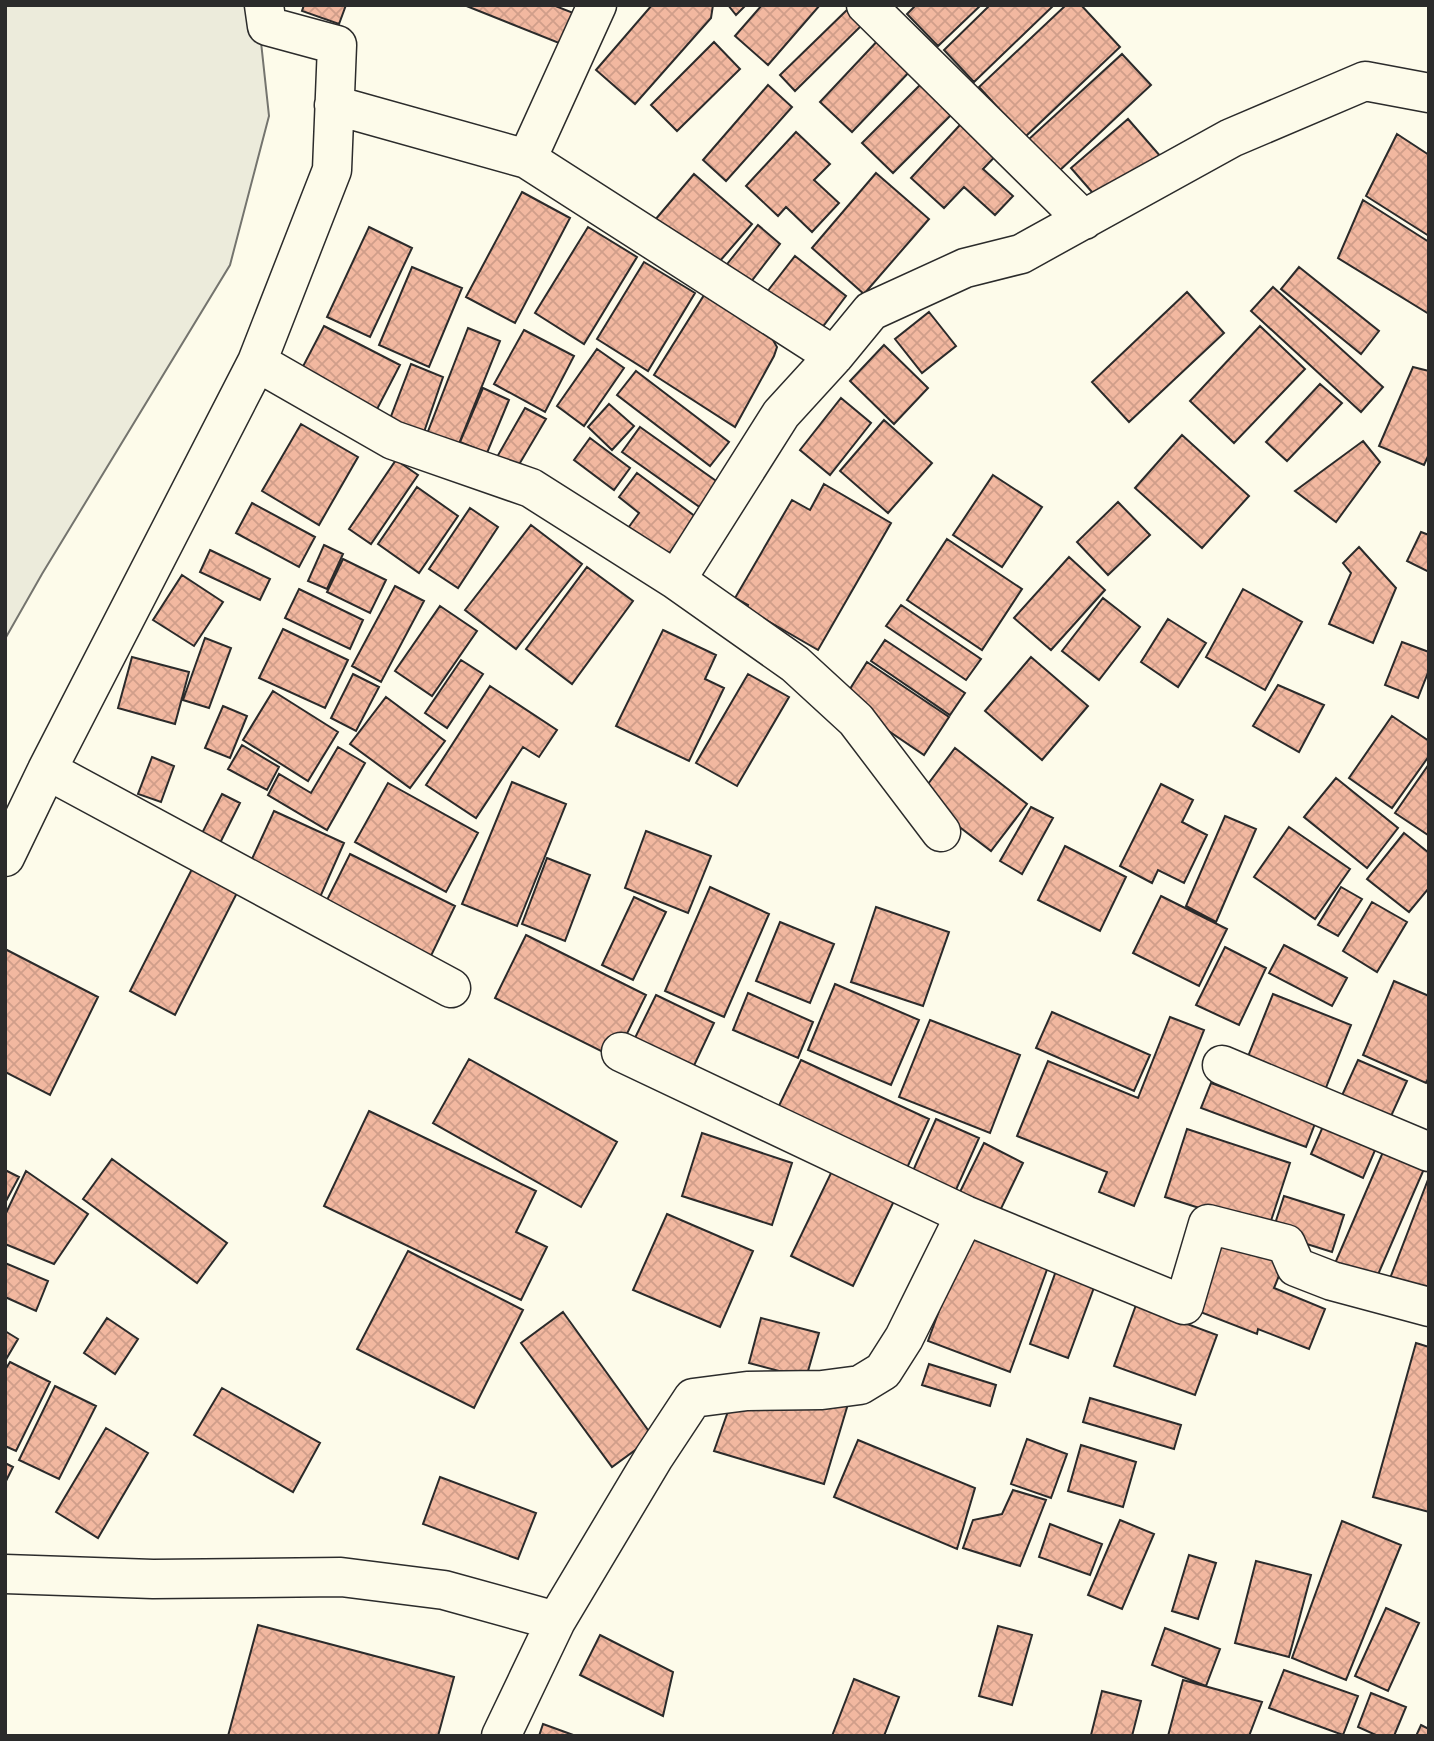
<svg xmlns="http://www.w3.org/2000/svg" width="1434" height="1741" font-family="'Zilla Slab',serif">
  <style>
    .grass { fill: #ecebdb; stroke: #74746e; stroke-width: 2 }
    .building { fill: url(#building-cross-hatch); stroke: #2b2b2b; stroke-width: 2 }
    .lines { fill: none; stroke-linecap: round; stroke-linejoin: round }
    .minor-casing { stroke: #2b2b2b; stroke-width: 41 }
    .minor { stroke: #fdfbea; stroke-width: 38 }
  </style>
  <defs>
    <pattern id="building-cross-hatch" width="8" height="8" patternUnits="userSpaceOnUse" patternTransform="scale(1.75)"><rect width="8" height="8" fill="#f2b8a0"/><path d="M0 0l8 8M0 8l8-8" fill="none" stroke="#d09e8a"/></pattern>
  </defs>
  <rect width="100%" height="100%" fill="#fdfbea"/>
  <path class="grass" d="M5,5H257L269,116L230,265L42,574L5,639Z"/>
  <path class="building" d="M304,5H346L339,24L302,11Z
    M464,5H553L581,16L569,47Z
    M652,5H713L711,18L635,104L596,70Z
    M728,5H746L736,15Z
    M762,5H820L768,65L735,36Z
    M916,5H981L938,46L907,14Z
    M990,5H1054L974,82L944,50Z
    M1066,5H1081L1120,47L1025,137L979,87Z
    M849,8L864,23L795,91L780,75Z
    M882,36L914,67L852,132L820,102Z
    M714,42L740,69L677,131L651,105Z
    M1122,54L1151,85L1059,171L1029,139Z
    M929,76L959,107L893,173L862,143Z
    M768,85L792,107L726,181L703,160Z
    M971,113L1006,145L983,169L1013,196L995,215L964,187L944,208L911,178Z
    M1128,119L1161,157L1105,207L1071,168Z
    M796,132L830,164L814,180L839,203L812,232L786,207L778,216L746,186Z
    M1397,134L1429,155V236L1366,196Z
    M876,173L929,219L864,294L812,248Z
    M694,174L752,224L713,269L655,220Z
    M522,192L570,218L515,323L466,297Z
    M1363,200L1429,242V314L1338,258Z
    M758,225L780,244L747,287L724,268Z
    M369,227L412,248L370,337L327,317Z
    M588,227L637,257L584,344L535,313Z
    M795,256L846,296L815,337L763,297Z
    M644,262L695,293L648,371L597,339Z
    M412,267L462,288L429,367L379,345Z
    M1299,267L1379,331L1361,354L1281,289Z
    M1273,287L1383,387L1361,412L1251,311Z
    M706,292L769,333L777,347L774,356L735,427L654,375Z
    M1187,292L1224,333L1129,422L1092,382Z
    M929,312L956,346L922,373L895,339Z
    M324,326L400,365L374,415L298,376Z
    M1260,326L1305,369L1234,443L1190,401Z
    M468,328L500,341L458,446L427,434Z
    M524,330L574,356L545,412L494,384Z
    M884,345L928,388L894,424L850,381Z
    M597,349L624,368L584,426L557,406Z
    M411,364L443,377L424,432L390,419Z
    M1413,367L1429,371V454L1424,465L1379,446Z
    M636,371L729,442L710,466L617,395Z
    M1320,384L1342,403L1287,461L1266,442Z
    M483,388L509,400L487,453L460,442Z
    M841,398L871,423L830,475L800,450Z
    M609,404L634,426L612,450L588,427Z
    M525,408L546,419L517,468L497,457Z
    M884,420L932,463L888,513L840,471Z
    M301,424L358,457L319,525L262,491Z
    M640,427L719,483L701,508L622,452Z
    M1182,435L1249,496L1202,548L1135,488Z
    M590,438L630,468L614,490L574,460Z
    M1363,441L1380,462L1336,522L1295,491Z
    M396,460L418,475L371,544L349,529Z
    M637,473L696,517L662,563L623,535L639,513L619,497Z
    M993,475L1042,507L1002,567L953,535Z
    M824,484L891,523L818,650L747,609L748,605L735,598L792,500L810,510Z
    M417,487L458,516L419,573L378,544Z
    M1118,502L1150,535L1108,575L1077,542Z
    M252,503L315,537L299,567L236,533Z
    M470,508L498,527L458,588L429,569Z
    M531,525L582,564L516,649L465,610Z
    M1421,532L1429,535V572L1407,561Z
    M947,539L1022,589L982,650L907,600Z
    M324,545L343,554L327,589L308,581Z
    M1359,547L1396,588L1373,643L1329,624L1351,573L1343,563Z
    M210,550L270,579L260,600L200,572Z
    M1069,557L1105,590L1051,650L1014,618Z
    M343,559L386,580L370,613L327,592Z
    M587,567L633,601L572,684L526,649Z
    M182,575L223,602L194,646L153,620Z
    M395,586L424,601L381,682L352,666Z
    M299,589L363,620L350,649L285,618Z
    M1243,589L1302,622L1265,690L1206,657Z
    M1103,598L1140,627L1099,680L1062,651Z
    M901,605L981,659L966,680L886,626Z
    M440,606L477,631L432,696L395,671Z
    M1168,619L1206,643L1178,687L1141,662Z
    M283,629L348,660L325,708L259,678Z
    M663,630L716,655L705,679L724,688L689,761L616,726Z
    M205,638L231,648L209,708L183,700Z
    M885,640L965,693L950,715L871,661Z
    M1402,642L1429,652V670L1418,698L1385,685Z
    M132,657L189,672L175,724L118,708Z
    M1031,657L1088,706L1042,760L985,711Z
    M461,660L483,674L447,728L425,713Z
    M867,662L949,717L924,755L843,700Z
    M353,674L379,687L356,731L331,718Z
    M748,674L789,697L737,786L696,763Z
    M1278,685L1324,705L1299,752L1253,726Z
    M490,686L557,730L539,757L523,747L476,818L426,785Z
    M273,691L338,732L308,781L243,740Z
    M386,697L445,741L410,788L350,744Z
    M223,706L247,716L230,758L205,748Z
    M1392,716L1429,741V756L1392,808L1349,778Z
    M242,745L279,767L267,790L228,769Z
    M338,747L365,763L327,830L268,795L279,774L311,793Z
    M955,748L1027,804L991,851L919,796Z
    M152,757L174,766L161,802L138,794Z
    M1429,764V833L1428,835L1395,813Z
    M1336,778L1398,828L1367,868L1304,817Z
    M512,782L566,804L517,926L462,904Z
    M388,783L478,833L446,892L355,842Z
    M1161,784L1193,800L1182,822L1207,835L1184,883L1158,870L1152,883L1120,866Z
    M222,794L240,803L215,853L197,843Z
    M1031,807L1053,818L1022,874L1000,861Z
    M274,811L344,843L317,904L246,872Z
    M1225,816L1256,829L1216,922L1186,906Z
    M1289,827L1350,869L1315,919L1254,877Z
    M646,831L711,856L688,913L625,888Z
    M1404,833L1429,853V888L1409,912L1367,879Z
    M1065,846L1126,877L1100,931L1038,900Z
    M350,854L455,906L428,962L322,910Z
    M547,858L590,875L565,941L522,924Z
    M194,865L239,889L175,1015L130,991Z
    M710,887L769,914L724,1017L665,991Z
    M1341,887L1362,899L1338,936L1318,925Z
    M1161,896L1227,929L1199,986L1133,953Z
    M634,897L666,912L633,980L602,965Z
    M1372,902L1407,922L1377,972L1343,951Z
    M876,907L949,932L923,1006L851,982Z
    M780,922L834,944L810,1003L756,981Z
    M526,935L646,995L615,1058L495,998Z
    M1284,945L1347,978L1332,1006L1269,973Z
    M1225,947L1266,968L1239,1025L1196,1005Z
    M5,949L98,997L50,1095L5,1072Z
    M1394,981L1429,996V1077L1426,1083L1363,1055Z
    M835,984L919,1020L891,1085L808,1050Z
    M748,993L813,1022L798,1058L733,1030Z
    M1273,994L1351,1025L1321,1100L1243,1069Z
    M656,995L714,1023L691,1072L632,1044Z
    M1052,1012L1150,1055L1134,1091L1036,1048Z
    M1170,1017L1204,1030L1134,1206L1099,1192L1107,1172L1017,1136L1048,1061L1138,1098Z
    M930,1020L1020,1055L990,1133L899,1097Z
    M469,1059L617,1142L581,1207L433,1123Z
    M801,1060L929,1119L903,1177L774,1116Z
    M1358,1060L1407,1081L1387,1125L1339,1102Z
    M1211,1083L1316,1121L1306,1147L1201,1108Z
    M369,1111L536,1191L516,1232L547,1247L521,1300L324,1206Z
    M936,1119L979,1138L951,1201L908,1182Z
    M1324,1124L1376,1148L1363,1178L1311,1154Z
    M1187,1129L1290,1163L1268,1230L1165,1197Z
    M702,1133L792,1163L772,1225L682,1196Z
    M984,1143L1023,1163L996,1219L956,1200Z
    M1383,1152L1424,1169L1373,1286L1333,1268Z
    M112,1159L227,1243L197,1283L83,1199Z
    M5,1170L19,1177L5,1203Z
    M26,1171L88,1214L54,1264L5,1244V1215Z
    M832,1171L894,1201L853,1286L791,1256Z
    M1429,1177V1297L1389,1281Z
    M1284,1196L1344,1215L1332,1252L1272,1233Z
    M667,1214L753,1251L720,1327L633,1290Z
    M1220,1230L1287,1256L1274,1288L1325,1309L1309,1349L1258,1329L1257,1334L1190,1308Z
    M967,1234L1049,1264L1010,1372L928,1341Z
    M408,1251L523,1310L474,1408L357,1349Z
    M5,1263L48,1281L36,1311L5,1297Z
    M1057,1268L1096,1282L1068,1358L1030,1344Z
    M1136,1305L1217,1335L1195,1395L1114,1366Z
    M563,1312L653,1437L612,1467L521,1343Z
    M107,1318L138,1339L115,1374L84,1353Z
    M761,1318L819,1333L806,1378L749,1363Z
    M5,1331L18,1339L5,1361Z
    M1416,1343L1429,1347V1512L1373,1497Z
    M10,1362L50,1382L16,1451L5,1446V1370Z
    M929,1364L996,1385L990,1406L922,1385Z
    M55,1386L96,1406L59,1479L19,1460Z
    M222,1388L320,1443L293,1492L194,1435Z
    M1090,1398L1181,1425L1174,1449L1083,1422Z
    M732,1400L848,1404L824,1484L714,1451Z
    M106,1428L148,1453L98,1538L56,1512Z
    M1027,1439L1067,1454L1051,1498L1011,1484Z
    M858,1440L975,1488L957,1549L834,1497Z
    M1081,1445L1136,1462L1123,1507L1068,1491Z
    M5,1463L13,1467L5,1483Z
    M440,1477L536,1513L518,1559L423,1524Z
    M1013,1490L1046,1500L1020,1566L963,1548L973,1520L1002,1514Z
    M1120,1520L1154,1534L1122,1609L1088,1595Z
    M1342,1521L1401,1545L1346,1680L1292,1658Z
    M1050,1524L1102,1544L1090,1575L1039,1557Z
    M1189,1555L1216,1563L1198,1619L1172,1611Z
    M1256,1561L1311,1575L1289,1657L1235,1643Z
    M1386,1608L1419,1623L1388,1691L1355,1676Z
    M258,1625L454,1677L438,1736H228Z
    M998,1626L1032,1635L1012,1705L979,1696Z
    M1165,1628L1220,1649L1206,1686L1152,1665Z
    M600,1635L673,1672L663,1716L580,1675Z
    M1284,1670L1358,1696L1343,1735L1269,1708Z
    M854,1679L899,1697L884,1736H832Z
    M1183,1680L1262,1702L1249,1736H1168Z
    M1102,1691L1141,1701L1132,1736L1091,1735Z
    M1371,1693L1406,1707L1394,1736H1378L1358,1727Z
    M543,1724L576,1736H539Z
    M1421,1725L1429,1729V1736H1416Z"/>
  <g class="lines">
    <g class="minor-casing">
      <path id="minor" d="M866,5L1084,220
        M334,105L527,159L834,356
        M527,159L597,5
        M257,362L393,440L531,488L676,580L781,414L834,356L871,311L965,268L1021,254L1231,138L1365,81L1429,93
        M676,580L795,664L856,720L941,832
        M47,770L451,988
        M5,857L47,770L257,362L332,170L337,45L267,26L264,5
        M621,1052L965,1215L1184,1305L1208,1224L1286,1244L1296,1267L1332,1281L1429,1307
        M1222,1065L1429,1152
        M5,1574L153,1579L341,1577L444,1590L556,1621
        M501,1736L556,1621L654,1457L693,1398L747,1391L822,1390L860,1385L883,1371L904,1338L965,1215"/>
    </g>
    <use href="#minor" class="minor"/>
  </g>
  <rect width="1434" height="1741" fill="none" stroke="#2b2b2b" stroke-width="14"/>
</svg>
